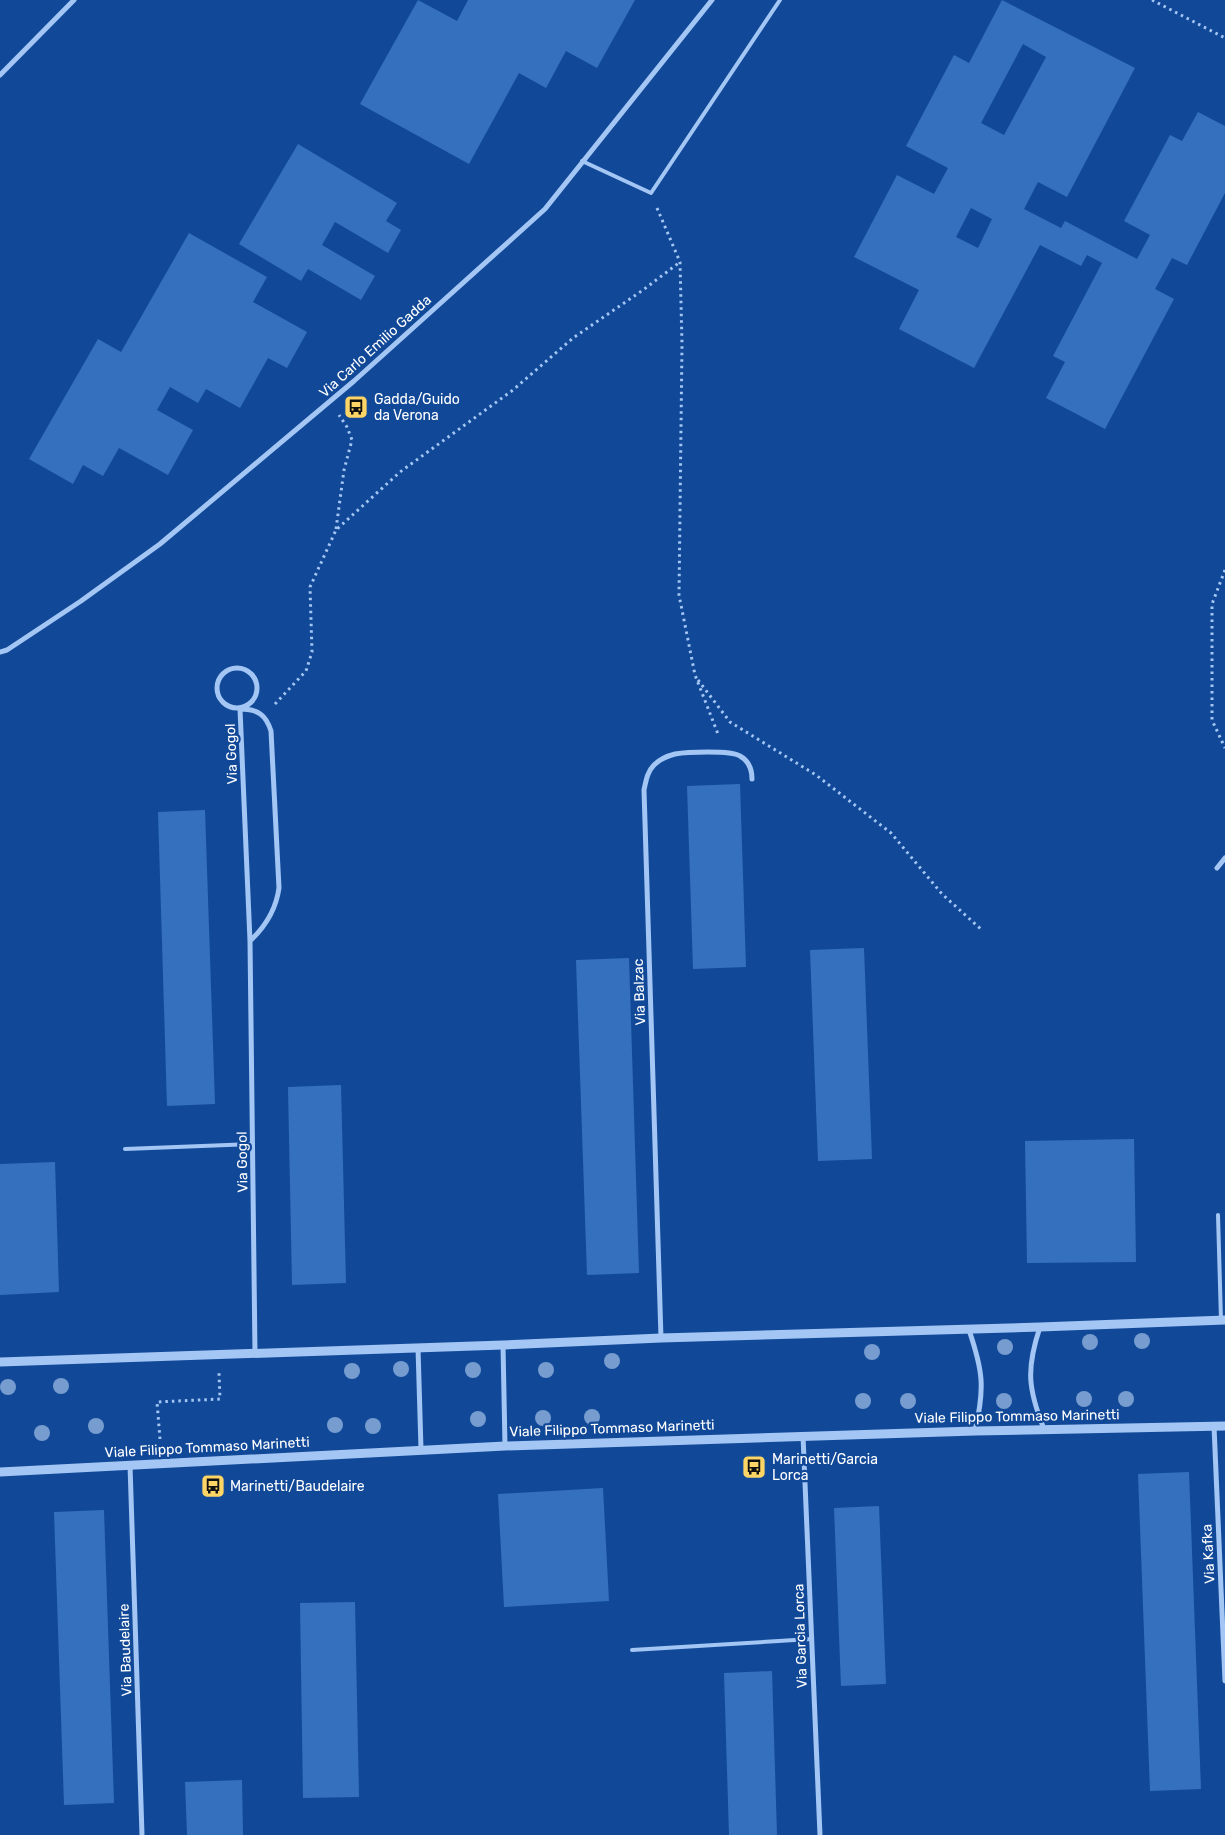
<svg xmlns="http://www.w3.org/2000/svg" width="1225" height="1835" font-family="Rubik,sans-serif">
  <style>
    .building { fill: #3570be; fill-rule: evenodd }
    .lines { fill: none; stroke-linecap: round; stroke-linejoin: round }
    .path { stroke: #a3c6f4; stroke-width: 3; stroke-dasharray: 2.5 4; stroke-linecap: butt }
    .service { stroke: #a3c6f4; stroke-width: 4 }
    .minor { stroke: #a3c6f4; stroke-width: 5 }
    .tertiary { stroke: #a3c6f4; stroke-width: 9 }
    .tree { fill: #779dd0 }
    .labels { text-anchor: middle; stroke-width: 4.5; stroke-linejoin: round; paint-order: stroke }
    .street-label { font-size: 14px; fill: #fff; stroke: #114998 }
    .poi-label { font-size: 14px; fill: #fff; stroke: #114998; text-anchor: start }
  </style>
  <rect width="100%" height="100%" fill="#114998"/>
  <path class="building" d="M418,0L457,21L468,0H635L597,68L566,51L546,88L519,73L469,164L360,104Z
    M1002,0L1135,68L1067,197L1038,182L1024,209L1061,228L1065,221L1137,259L1150,235L1124,221L1170,135L1182,141L1198,112L1225,126V193L1187,265L1172,258L1155,289L1174,299L1105,429L1046,398L1065,362L1053,356L1102,263L1087,255L1081,266L1040,245L974,368L899,329L919,290L854,257L897,175L934,194L948,168L906,146L954,55L969,63ZM1023,44L1046,57L1004,135L981,123ZM971,208L992,219L978,248L956,237Z
    M298,144L397,203L386,221L401,230L388,253L335,222L322,245L375,276L361,300L308,269L301,281L239,244Z
    M189,233L267,277L253,302L307,332L287,368L268,358L240,408L206,389L198,403L170,387L157,410L193,430L168,475L119,448L103,476L83,465L73,484L29,459L98,339L121,352Z
    M740,784L746,967L693,969L687,786Z
    M205,810L215,1104L167,1106L158,812Z
    M864,948L872,1159L818,1161L810,950Z
    M629,958L639,1273L587,1275L576,960Z
    M341,1085L346,1283L292,1285L288,1087Z
    M1134,1139L1136,1262L1027,1263L1025,1141Z
    M55,1162L59,1292L0,1295V1164Z
    M1189,1472L1201,1789L1150,1791L1138,1474Z
    M603,1488L609,1601L504,1607L498,1494Z
    M879,1506L886,1684L841,1686L834,1508Z
    M104,1510L114,1803L64,1805L54,1512Z
    M355,1602L359,1797L303,1798L300,1603Z
    M772,1671L777,1835H729L724,1673Z
    M242,1780L243,1835H187L185,1782Z"/>
  <g class="lines">
    <path class="path" d="M1152,0L1225,38
      M657,208L680,262L682,344L679,595L695,675L718,734
      M336,529L344,470L352,440L347,427L339,415
      M1225,570L1212,604V720L1225,748
      M698,680L730,722L816,775L891,833L942,894L983,931
      M275,704L306,671L312,652L310,587L336,530L400,472L513,390L573,338L643,290L680,262
      M160,1439L157,1402L220,1399L219,1373"/>
    <path class="service" d="M582,161L651,193L780,0
      M125,1149L253,1144
      M1218,1215L1221,1320
      M632,1650L811,1639"/>
    <path class="minor" d="M0,75L74,0
      M0,652L7,650L81,601L160,544L354,381L545,209L712,0
      M217 688a20 20 0 1 1 40 0a20 20 0 1 1-40 0Z
      M1217,868L1225,858
      M250,941C266,926 276,910 279,888L271,731C266,715 258,709 240,709L250,941L255,1353
      M1040,1327C1026,1369 1028,1389 1044,1429
      M969,1330C983,1371 985,1388 975,1431
      M661,1338L644,790C646,781 647,772 654,765C659,760 667,756 675,754C686,752 731,750 740,756C749,761 752,769 752,779
      M503,1345L505,1446
      M418,1348L421,1449
      M1214,1426L1225,1681
      M803,1436L820,1835
      M130,1465L142,1835"/>
    <path class="tertiary" d="M0,1362L503,1345L661,1338L1040,1327L1225,1320
      M0,1472L505,1446L975,1431L1225,1426"/>
  </g>
  <g class="tree">
    <circle cx="1142" cy="1341" r="8"/>
    <circle cx="1090" cy="1342" r="8"/>
    <circle cx="1005" cy="1347" r="8"/>
    <circle cx="872" cy="1352" r="8"/>
    <circle cx="612" cy="1361" r="8"/>
    <circle cx="401" cy="1369" r="8"/>
    <circle cx="473" cy="1370" r="8"/>
    <circle cx="546" cy="1370" r="8"/>
    <circle cx="352" cy="1371" r="8"/>
    <circle cx="61" cy="1386" r="8"/>
    <circle cx="8" cy="1387" r="8"/>
    <circle cx="1084" cy="1399" r="8"/>
    <circle cx="1126" cy="1399" r="8"/>
    <circle cx="863" cy="1401" r="8"/>
    <circle cx="908" cy="1401" r="8"/>
    <circle cx="1004" cy="1401" r="8"/>
    <circle cx="592" cy="1417" r="8"/>
    <circle cx="543" cy="1418" r="8"/>
    <circle cx="478" cy="1419" r="8"/>
    <circle cx="335" cy="1425" r="8"/>
    <circle cx="96" cy="1426" r="8"/>
    <circle cx="373" cy="1426" r="8"/>
    <circle cx="42" cy="1433" r="8"/>
  </g>
  <defs>
    <g id="bus-square" transform="scale(1.25)"><rect x="-9" y="-9" width="18" height="18" rx="4" fill="#ffd666" stroke="#114998"/><path d="M-5-6H5V4H4V6H2V4H-2V6H-4V4H-5ZM-3.5-4V0h7V-4ZM-3.5 1.2v1.5H-2V1.2ZM2 1.2v1.5H3.5V1.2Z" fill="#111"/></g>
  </defs>
  <g fill-rule="evenodd">
    <use href="#bus-square" x="356" y="407"/>
    <use href="#bus-square" x="754" y="1467"/>
    <use href="#bus-square" x="213" y="1486"/>
  </g>
  <g class="labels">
    <g class="street-label">
      <text transform="translate(375 346) rotate(-42)" y="5">Via Carlo Emilio Gadda</text>
      <text transform="translate(231 754) rotate(-92)" y="5">Via Gogol</text>
      <text transform="translate(639 992) rotate(-92)" y="5">Via Balzac</text>
      <text transform="translate(242 1162) rotate(-91)" y="5">Via Gogol</text>
      <text transform="translate(1017 1416) rotate(-1)" y="5">Viale Filippo Tommaso Marinetti</text>
      <text transform="translate(612 1428) rotate(-2)" y="5">Viale Filippo Tommaso Marinetti</text>
      <text transform="translate(207 1447) rotate(-3)" y="5">Viale Filippo Tommaso Marinetti</text>
      <text transform="translate(1208 1554) rotate(-93)" y="5">Via Kafka</text>
      <text transform="translate(800 1636) rotate(-92)" y="5">Via Garcia Lorca</text>
      <text transform="translate(125 1650) rotate(-92)" y="5">Via Baudelaire</text>
    </g>
    <g class="poi-label">
      <text x="374" y="404">Gadda/Guido<tspan x="374" dy="16">da Verona</tspan></text>
      <text x="772" y="1464">Marinetti/Garcia<tspan x="772" dy="16">Lorca</tspan></text>
      <text x="230" y="1491">Marinetti/Baudelaire</text>
    </g>
  </g>
</svg>
